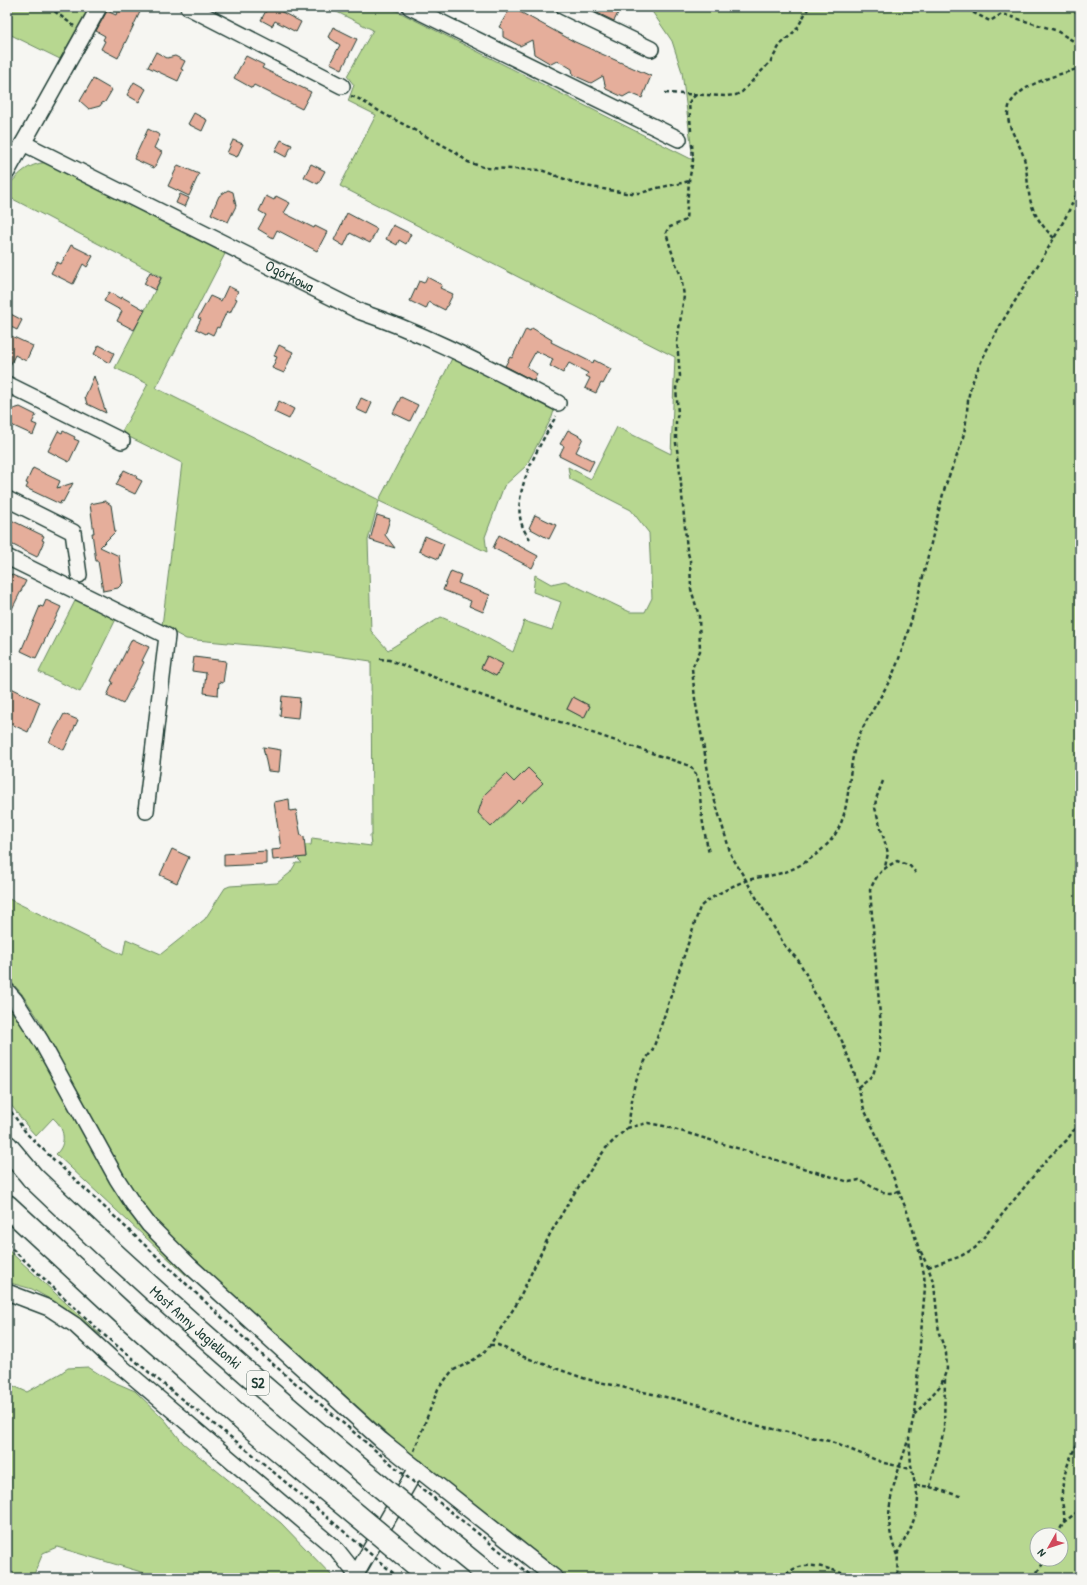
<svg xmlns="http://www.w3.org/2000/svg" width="1087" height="1585" font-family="'Patrick Hand',sans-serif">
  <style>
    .green { fill: #b7d790; stroke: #6b8a62; fill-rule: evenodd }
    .building { fill: #e5ae9b; stroke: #1f3d34 }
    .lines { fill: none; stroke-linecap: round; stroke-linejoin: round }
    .minor-casing { stroke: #1f3d34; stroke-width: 18 }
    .highway-casing { stroke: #1f3d34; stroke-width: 25 }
    .path { stroke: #1f3d34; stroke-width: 2.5; stroke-dasharray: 4 3; stroke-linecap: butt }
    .minor { stroke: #f6f6f2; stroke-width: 15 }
    .highway { stroke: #f6f6f2; stroke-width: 22 }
    .highway-bridge-casing { stroke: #1f3d34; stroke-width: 25; stroke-linecap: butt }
    .path-bridge { stroke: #1f3d34; stroke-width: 2.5; stroke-dasharray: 4 3; stroke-linecap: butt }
    .highway-bridge { stroke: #f6f6f2; stroke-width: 22 }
    .labels { text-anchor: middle; stroke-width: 3; stroke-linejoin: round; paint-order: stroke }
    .shield { fill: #f6f6f2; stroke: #60746d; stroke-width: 1 }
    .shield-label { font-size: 14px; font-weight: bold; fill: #1f3d34 }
    .street-label { font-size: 15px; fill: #1f3d34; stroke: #f6f6f2 }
  </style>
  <rect width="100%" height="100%" fill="#f6f6f2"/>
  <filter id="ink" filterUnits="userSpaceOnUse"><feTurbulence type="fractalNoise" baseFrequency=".025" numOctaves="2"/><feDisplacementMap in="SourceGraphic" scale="8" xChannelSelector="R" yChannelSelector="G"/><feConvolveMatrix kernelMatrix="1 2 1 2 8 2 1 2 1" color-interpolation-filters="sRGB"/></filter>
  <g filter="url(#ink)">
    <path class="green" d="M7,7H89L60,59L7,33Z
      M327,7H389L693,160L682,72L672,41L649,7H1080V335L1079,344L1080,347V1578H569L409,1453L164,1232L130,1190L69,1081L40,1021L22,994L7,977V898L123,955L126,939L161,954L205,919L225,888L230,886L277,883L290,873L296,863H302L297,858L306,857L305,848L300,844L311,845L312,838L371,846L370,835H372L371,661L281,648L186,639L162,626L182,463L121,433L148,384L115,368L162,277L7,196V187C21,172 26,165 47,162L227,250L156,388L379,500L444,375L454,354L555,407L552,417L526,466L504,486L485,537L487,552L379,501L368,540L371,631L388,650L441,617L474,631L513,652L524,621L552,630L561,602L533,592L535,575L551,584L565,581L630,612H645L652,598L649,533L631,510L570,479L568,467L591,479L617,427L671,454L675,357L340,186L376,115L348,101L354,85L347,76L373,30ZM487,656L502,664L496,676L481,668ZM573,697L590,706L584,718L567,709ZM1037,1535H1061V1559H1037Z
      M76,599L118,615L80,692L39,672Z
      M7,1001L32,1038L103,1170L128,1212L188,1274V1277L56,1154C67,1144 65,1128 53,1118L36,1136C25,1125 17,1112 7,1100Z
      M7,1249L102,1336L48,1298L32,1289L7,1282Z
      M88,1367L107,1379L135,1391L165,1420L183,1443L281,1523L334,1578H152L148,1574L57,1547L43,1553L35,1572L38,1578H7V1383L27,1392L61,1373L68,1368Z"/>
    <path class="building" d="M123,7H130L140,12L118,58L101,49L105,41L103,40L105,36L96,31L107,11L116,15L118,10L120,12Z
      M268,7H282L280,11L301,22L296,32L275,21L272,26L261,20Z
      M511,7L575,42L651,76L642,98L630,93L623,97L606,89L603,76L591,83L573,75L572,69L562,63L557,61L551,64L534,54L532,40L520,46L503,37V29L499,27Z
      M585,7H621L614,21Z
      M333,27L357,39L342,69L330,63L340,45L328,37Z
      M156,52L167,58L175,56L185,61L181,69L183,70L178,81L148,67Z
      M246,56L264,65L262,68L311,92L302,109L254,85L252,88L234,78Z
      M93,79L112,90L105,102L102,103L100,106L89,109L80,101Z
      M134,82L146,89L139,102L127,95Z
      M194,113L207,120L202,131L188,124Z
      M148,129L160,135L154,148L162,152L154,168L134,159Z
      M233,140L243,144L237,157L227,153Z
      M281,140L292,145L286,157L275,151Z
      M311,164L325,171L318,184L304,177Z
      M178,165L199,174L189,196L168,186Z
      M228,190L233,192L236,206L228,222L211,214L219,196Z
      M180,194L189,198L185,207L176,203Z
      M266,196L274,200L276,196L290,203L284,213L314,228L315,226L327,232L317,251L277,230L273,238L258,229L266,215L259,211Z
      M347,213L377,229L370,243L350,233L344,246L334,240Z
      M393,225L411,234L406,244L399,240L397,245L386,239Z
      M71,245L93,256L87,267L83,264L73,284L51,273L57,262L61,264Z
      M150,272L161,278L155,290L144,284Z
      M427,277L442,285L440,288L453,294L445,310L429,302L426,309L410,301L419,281L424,283Z
      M228,286L238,291L235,298L237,299L230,313L227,311L219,328L217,327L213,335L207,332L206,334L196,329L201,319L198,318L210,296L221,301Z
      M109,292L121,299L122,297L145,310L134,330L117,321L122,311L104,301Z
      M7,312L22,320L17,330L7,325Z
      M532,328L552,340L551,342L593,363L594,360L611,369L603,384L601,383L596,393L585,388L590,378L586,376L588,373L569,363L563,373L550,366L553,359L536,351L527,367L537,374L534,381L505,366L510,357L512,358L526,329L530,331Z
      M7,334L33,346L26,361L15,355L7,372Z
      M99,345L114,353L109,363L94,354Z
      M279,345L293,352L284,373L272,368L277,357L274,356Z
      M94,376L106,413L87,404L85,397Z
      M401,397L418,405L410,421L393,413Z
      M361,398L372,403L367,414L356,409Z
      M279,401L294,409L289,419L274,412Z
      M20,407L36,415L32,423L37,425L33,435L7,423V411Z
      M568,430L583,438L576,452L594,461L589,471L559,456L564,446L560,444Z
      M58,431L62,433L63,431L75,437L74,439L79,441L69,462L48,451Z
      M33,468L60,481L57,488L73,483L63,502L61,501L60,504L26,488L28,484L26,483Z
      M124,470L137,476L136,478L142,481L135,494L116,485Z
      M105,501L111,505L115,532L100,547L119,556L123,583L118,588L103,591L98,561H96L92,533H94L90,504Z
      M377,515L390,519L385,535L395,548L370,540Z
      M535,515L556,525L549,539L529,528Z
      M11,520L44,536L42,540L44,541L37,557L7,542V528Z
      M499,535L538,556L532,568L493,548Z
      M425,536L444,544L438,559L419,551Z
      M451,571L461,575L458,583L490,595L483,612L469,606L471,601L443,590Z
      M10,574L26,581L7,619V579Z
      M46,600L61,607L36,658L21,651L40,606L43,607Z
      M132,639L149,647L142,661L144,662L123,704L107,696L113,682L111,681Z
      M487,656L503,664L496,676L481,668Z
      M194,657L226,661L223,683L219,682L218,695L204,693L206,673L192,671Z
      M7,686L40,702L28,732L7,722Z
      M282,696L300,698L298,718L280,716Z
      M573,697L590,706L584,718L567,709Z
      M64,714L78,720L64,750L49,742Z
      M263,747L281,750L279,772L268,771Z
      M528,768L543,783L522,803L519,800L491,827L478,813L484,795L506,774L514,782Z
      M289,799L290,811L296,810L301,836L304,837L306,857L273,860L272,850L281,849L274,802Z
      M172,849L189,857L177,883L160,875Z
      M266,851V864L224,866V854Z"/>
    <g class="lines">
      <g class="minor-casing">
        <g id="minor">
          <path d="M188,7L342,86"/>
          <path d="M410,7L679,139"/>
          <path d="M564,7L651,49"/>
          <path id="s1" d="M23,143L361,312C429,335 493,370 558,403"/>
          <path d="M7,172L99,7"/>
          <path d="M7,384L122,441"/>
          <path d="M7,499L73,532L79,575"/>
          <path d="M7,557L167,636L146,811"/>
          <path d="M7,991L15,1000L41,1041L117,1179L133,1204L149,1225L190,1266L381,1440L555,1578"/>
          <path d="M7,1292L49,1308L75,1325L111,1358L337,1550L356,1574"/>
          <path d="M354,1578L417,1468"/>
        </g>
      </g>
      <g class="highway-casing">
        <path id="highway" d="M7,1147L33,1178
          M7,1206L126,1316L251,1427"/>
      </g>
      <path class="path" d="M7,7H9
        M49,7L74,26
        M969,7L972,12L990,21L1002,14L1055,30L1080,45
        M665,93L725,96L736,95L742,92L771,61L780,45L796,30L809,7
        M351,96L359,99L384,114L452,150L468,162L486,168L541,170L580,185L626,193H641L657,188L682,183L689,181
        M691,131L689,103L691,99L696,95
        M692,144L693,160L689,181L686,220L668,228L666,233L674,259L681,276L684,296L677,342L680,376L676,388L678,413L676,422V443L679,462L687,550L690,560L691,589L699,616L700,651L692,668L695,699L711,788L731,855L785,946L798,960L805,972L813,990L842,1041L854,1072L864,1109L876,1134L908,1214L918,1246L924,1274L925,1287L914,1415L909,1438L911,1465L918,1499L917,1511L910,1530L898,1552L897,1578
        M1054,238C1046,230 1039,222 1034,211C1026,194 1029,173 1023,155C1019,142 1008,129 1008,115C1008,110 1009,104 1012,101C1025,82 1059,75 1080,68
        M530,539C501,505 539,448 556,416
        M380,659L389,660L483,696L690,766C702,778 699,792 701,807C702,823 706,838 709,854
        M883,781L876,799L875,808L888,853L885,867
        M858,1087L873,1075L879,1055L881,1028L870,890C877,874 882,869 897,861L910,866L916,873
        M7,1106L27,1134L52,1158
        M627,1128L648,1123L664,1126L849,1182L859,1180C872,1185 885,1199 899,1190
        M928,1267L959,1257L975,1248L1048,1158L1067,1140L1073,1131L1080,1126
        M490,1345H498L524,1357L586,1379L701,1405L746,1423L829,1441L884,1463L911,1469
        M914,1415L941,1385L947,1369L946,1353L939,1333L934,1284L928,1267L920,1250
        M414,1451L438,1389L452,1371L470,1362L484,1353L490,1345L516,1305L550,1234L573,1195L606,1148L628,1127L634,1087L638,1076L646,1059L652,1051L657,1038L700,907C709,898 735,884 748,880C761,876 777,876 790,870C805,864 821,852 831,840C854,813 845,768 859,736C870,711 887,690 897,664C917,610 928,553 942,498C947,477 958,457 963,437C968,420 966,402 971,386C997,314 1053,256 1080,185
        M916,1485L930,1487L963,1497
        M930,1487L944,1430L945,1377
        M1064,1522C1065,1515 1063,1508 1062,1501C1061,1478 1069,1458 1080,1439
        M1057,1535L1064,1522L1080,1510
        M897,1555C879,1512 896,1481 908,1440
        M780,1578C785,1575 791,1570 796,1568C815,1561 837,1572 855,1578
        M1033,1578L1046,1559"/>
      <use href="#minor" class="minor"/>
      <use href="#highway" class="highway"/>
      <g class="highway-bridge-casing">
        <g id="highway-bridge">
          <path id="s2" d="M33,1178C180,1319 334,1450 492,1578"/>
          <path d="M251,1427L432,1578"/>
        </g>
      </g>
      <path class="path-bridge" d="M52,1158L261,1354L401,1472L534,1578
        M7,1244L104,1335L179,1397L251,1453L399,1578"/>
      <use href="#highway-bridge" class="highway-bridge"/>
    </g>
  </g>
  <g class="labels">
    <rect class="shield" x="247" y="1371" width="22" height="24" rx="3"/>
    <g class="shield-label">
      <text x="258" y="1388">S2</text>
    </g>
    <g class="street-label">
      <text dy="5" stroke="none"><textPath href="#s1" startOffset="298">Ogórkowa</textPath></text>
      <text dy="5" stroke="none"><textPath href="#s2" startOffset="221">Most Anny Jagiellonki</textPath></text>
    </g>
  </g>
  <rect width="1087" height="1585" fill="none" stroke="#f6f6f2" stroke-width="24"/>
  <rect x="12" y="12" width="1063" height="1561" fill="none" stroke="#1f3d34" stroke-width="1.5" filter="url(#ink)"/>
  <g transform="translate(1049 1547) rotate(231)"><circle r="19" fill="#f6f6f2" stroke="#a0aca6"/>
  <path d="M0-3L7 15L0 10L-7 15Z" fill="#d1495b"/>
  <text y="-6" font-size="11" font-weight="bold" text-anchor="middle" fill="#1f3d34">N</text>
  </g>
</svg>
